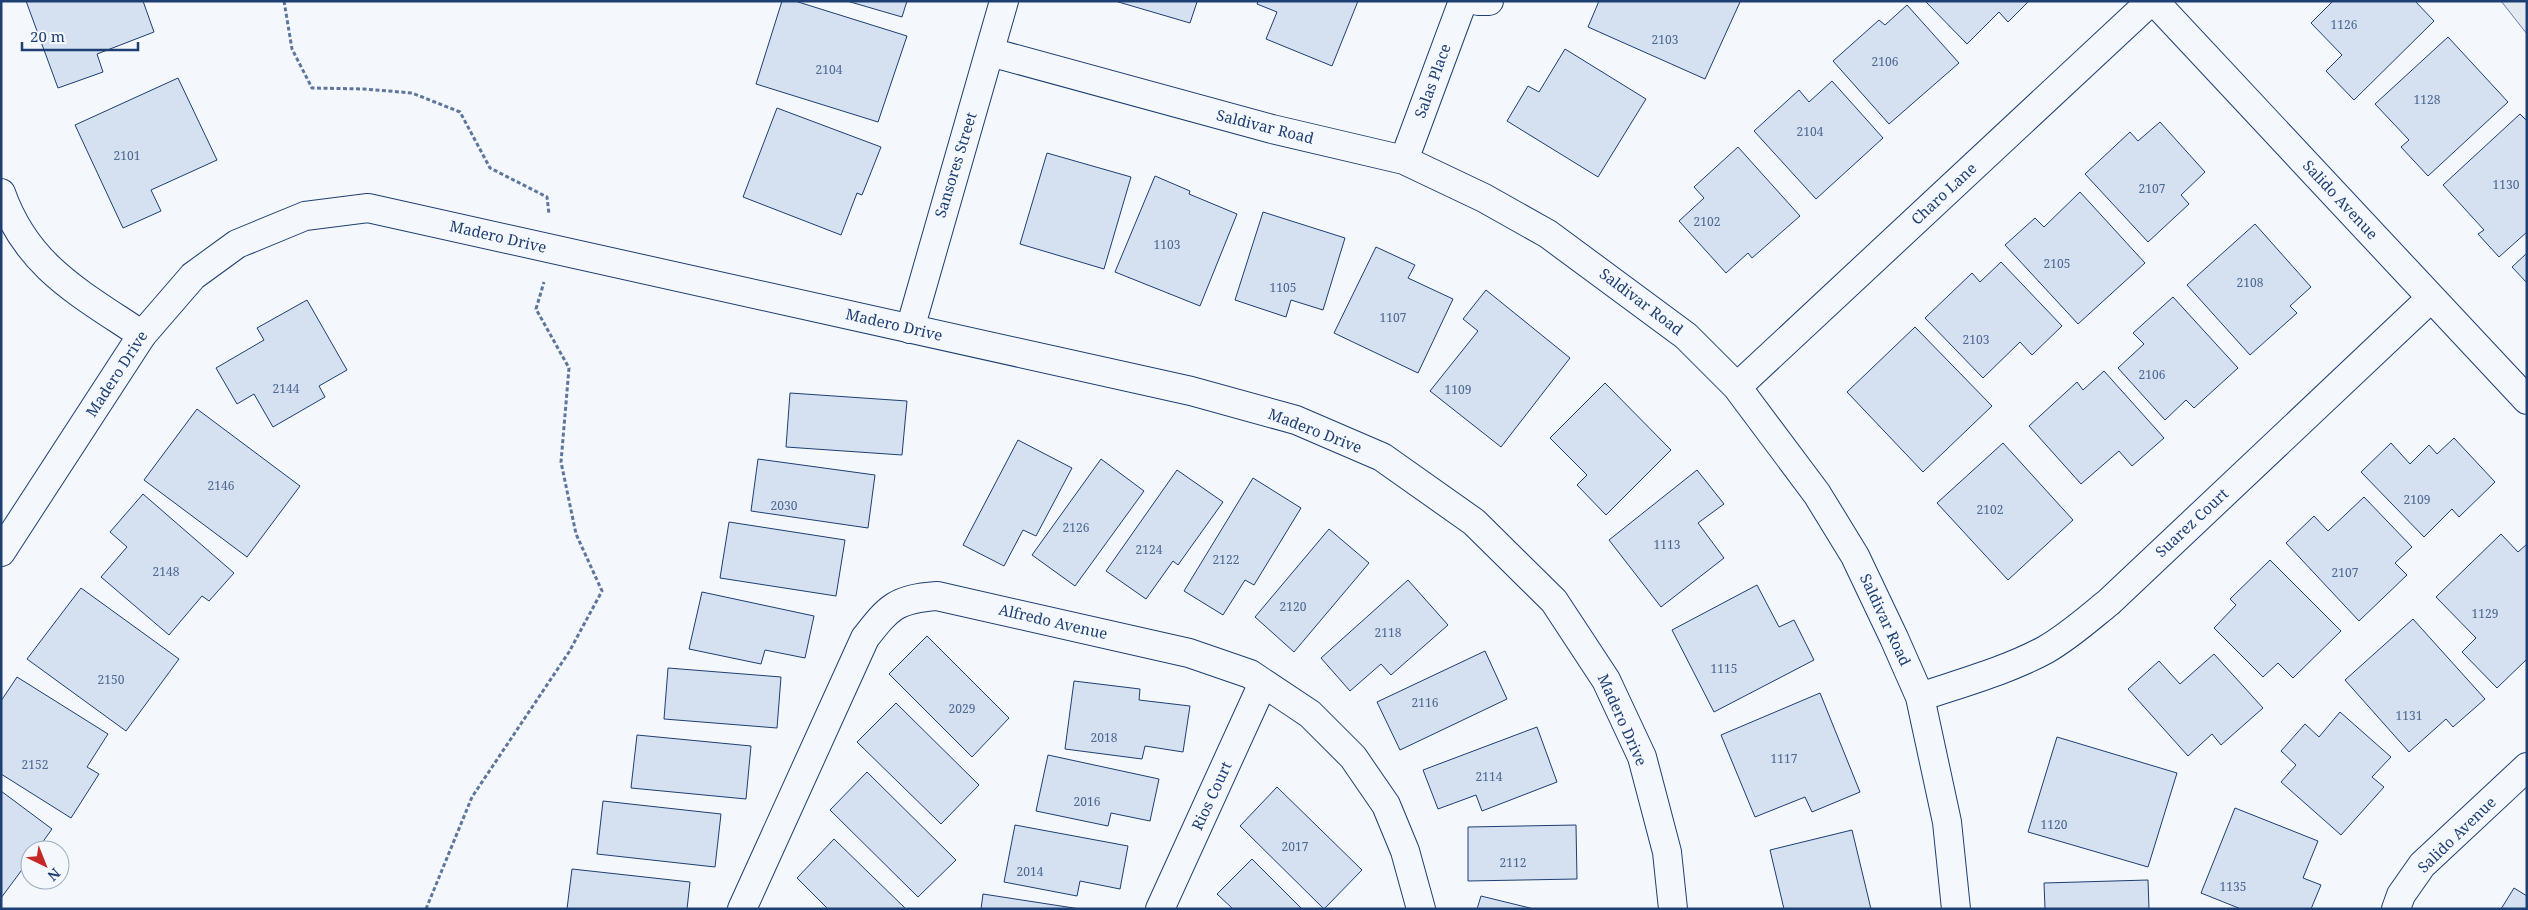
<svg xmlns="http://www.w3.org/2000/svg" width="2528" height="910" font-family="'Noto Serif',serif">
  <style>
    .green { fill: #e3e9f0; stroke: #687fa3 }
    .building { fill: #d5e0f0; stroke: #1d3f73 }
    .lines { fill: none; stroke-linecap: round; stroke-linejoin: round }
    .minor-casing { stroke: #1d3f73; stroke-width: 30 }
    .tertiary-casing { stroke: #1d3f73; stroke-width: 30 }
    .path { stroke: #5e769c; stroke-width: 3; stroke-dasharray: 4 2.5; stroke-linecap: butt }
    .minor { stroke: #f4f7fb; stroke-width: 28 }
    .tertiary { stroke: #f4f7fb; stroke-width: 28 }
    .labels { text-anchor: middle; stroke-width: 4; stroke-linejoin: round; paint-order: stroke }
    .number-label { font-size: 12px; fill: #4b6792 }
    .street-label { font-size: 15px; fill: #1d3f73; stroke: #f4f7fb }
  </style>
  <rect width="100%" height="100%" fill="#f4f7fb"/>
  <path class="green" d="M2501,1H2527V34Z"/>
  <path class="building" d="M26,1H143L154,32L97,54L103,72L58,88Z
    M782,1H795L907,36L878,122L756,84Z
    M847,1H907L902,17Z
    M1115,1H1194L1197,2L1190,23Z
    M1258,1H1358L1332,66L1266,39L1277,12L1257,4Z
    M1599,1H1739L1740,2L1705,79L1588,27Z
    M1925,1H2029L2008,22L1999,12L1967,44Z
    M2333,1H2415L2434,21L2354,100L2326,71L2342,55L2311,23Z
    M1907,5L1959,63L1889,124L1833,61L1879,20L1885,25Z
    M2448,37L2508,102L2428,176L2401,147L2409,140L2375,104Z
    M1565,49L1646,99L1598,177L1507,121L1528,86L1539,92Z
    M178,78L217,160L151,190L161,211L123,228L75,125Z
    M1832,81L1883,138L1816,199L1754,131L1799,90L1809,102Z
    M777,108L881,147L862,195L857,193L841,235L743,197Z
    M2520,114L2527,121V232L2499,257L2478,234L2484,230L2443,185Z
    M2160,122L2205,172L2181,195L2189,204L2148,242L2085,174L2130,132L2138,141Z
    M1738,147L1800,216L1752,258L1748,253L1726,273L1679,221L1704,198L1694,187Z
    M1047,153L1131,177L1104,269L1020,244Z
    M1155,176L1190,191L1189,194L1237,214L1200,306L1115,272Z
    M2080,192L2145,263L2078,324L2005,245L2035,218L2044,227Z
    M1263,212L1345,238L1323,310L1291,300L1286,317L1235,300Z
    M2255,224L2311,287L2290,306L2297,313L2250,355L2187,285Z
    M1376,247L1415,265L1408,278L1453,299L1418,373L1334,333Z
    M2527,253V283L2512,267Z
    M2001,262L2062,326L2032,355L2020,342L1983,378L1925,318L1972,273L1980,282Z
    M1486,290L1570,358L1501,447L1430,391L1478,331L1463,319Z
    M2173,297L2238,368L2194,408L2186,400L2165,420L2118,368L2144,344L2133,333Z
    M307,300L347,370L319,386L325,397L273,427L254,394L237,404L216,368L264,340L257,328Z
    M1915,327L1992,406L1923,472L1847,392Z
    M2104,371L2164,438L2132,466L2119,451L2081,484L2029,426L2077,382L2083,390Z
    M1605,383L1671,450L1606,515L1577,485L1587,475L1550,438Z
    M790,393L907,401L902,455L786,447Z
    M197,409L300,486L247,557L144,480Z
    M2454,438L2495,482L2459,517L2452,509L2424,537L2361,472L2391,443L2410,464L2429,445L2437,454Z
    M1018,440L1072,468L1036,536L1023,530L1004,566L963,545Z
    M2003,443L2073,520L2008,580L1937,503Z
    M758,459L875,475L868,528L751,511Z
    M1101,459L1144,491L1075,586L1032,555Z
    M1177,470L1223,502L1178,565L1173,561L1146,599L1106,571Z
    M1697,470L1724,504L1698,523L1724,558L1661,607L1609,540Z
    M1253,478L1301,508L1254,585L1245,580L1223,615L1184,591Z
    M143,494L234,573L209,601L202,596L169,635L101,577L127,547L110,532Z
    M2364,497L2412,547L2395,563L2407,575L2359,621L2286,543L2314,516L2328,531Z
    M729,522L845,540L836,596L720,578Z
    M1329,529L1369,563L1294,652L1255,617Z
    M2501,534L2518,552L2527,544V659L2497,688L2462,652L2476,638L2436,597Z
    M2270,560L2341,631L2293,678L2278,663L2263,677L2214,628L2236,605L2230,599Z
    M1408,580L1448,625L1391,675L1381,664L1350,691L1321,658Z
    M1757,585L1779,627L1794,620L1814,660L1714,712L1672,630Z
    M81,588L179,659L126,731L27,659Z
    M702,592L814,616L805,658L765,650L761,664L689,649Z
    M2413,619L2485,699L2453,727L2446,719L2409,752L2345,680Z
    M927,636L1009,718L972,757L889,674Z
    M1485,651L1507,699L1400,750L1377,702Z
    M2214,654L2263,708L2221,745L2212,734L2188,756L2128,689L2159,661L2180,684Z
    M668,668L781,677L777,728L664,719Z
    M17,677L108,734L87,767L99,774L71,818L1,774V701Z
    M1074,681L1140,689L1139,700L1190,706L1183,752L1145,746L1142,759L1065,749Z
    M1820,693L1860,792L1812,812L1805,797L1755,817L1721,735Z
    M896,703L979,785L941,824L857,742Z
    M2340,712L2391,757L2372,777L2384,787L2341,835L2281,782L2296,765L2281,751L2305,724L2319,737Z
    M1537,727L1557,782L1482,811L1476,795L1438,809L1423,770Z
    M637,735L751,746L746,799L631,788Z
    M2057,737L2177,773L2148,867L2028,832Z
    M1048,755L1159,779L1150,821L1111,813L1108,826L1036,811Z
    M867,772L956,860L918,897L830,810Z
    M1277,787L1362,870L1324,909L1240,826Z
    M1,791L52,829L37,850H30V859L1,898Z
    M603,801L721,814L715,867L597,854Z
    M2235,808L2318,841L2303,878L2321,885L2311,909H2241L2201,893Z
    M1015,825L1128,846L1120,889L1080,881L1077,896L1004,882Z
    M1576,825L1577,879L1468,881V827Z
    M1852,830L1871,909H1784L1770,850Z
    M834,839L906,909H828L797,878Z
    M1252,859L1302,909H1233L1217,894Z
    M572,869L690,882L687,909H567Z
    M2148,880L2149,909H2045L2044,883Z
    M2514,888L2527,896V909H2501Z
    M983,894L1080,909H981Z
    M1481,896L1534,909H1477Z"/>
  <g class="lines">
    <g class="minor-casing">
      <path id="minor" d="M1478,1H1489
        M2154,1L2527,400
        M990,52L1272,129L1404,160L1484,198L1548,234L1686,336L1737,387L1817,494L1855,556L1894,638L1920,697L1947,822L1956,909
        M1404,160L1463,1
        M1,193C27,267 80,293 142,335L1,552
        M910,329L1004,1
        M1737,387L2151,1
        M1920,697C1961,683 2006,671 2045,650C2068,637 2088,619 2109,602L2431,298
        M742,909L865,638C889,607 896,599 937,596L1189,653L1250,674L1310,714L1353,757L1386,805L1405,851L1421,909
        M1160,909L1263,683
        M2396,909L2401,895L2422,865L2527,767"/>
    </g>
    <g class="tertiary-casing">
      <path id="tertiary" d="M142,335L193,276L237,244L305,216L368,208L1191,391L1296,420L1382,457L1474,522L1554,601L1606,680L1642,757L1667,852L1673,909"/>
    </g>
    <path class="path" d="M284,1L292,49L312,88L364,89L412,93L460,112L490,168L547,197L549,214
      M426,909L472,797L569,652L602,591L576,534L561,462L569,368L536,309L544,282"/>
    <use href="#minor" class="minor"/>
    <use href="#tertiary" class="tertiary"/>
  </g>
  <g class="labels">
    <g class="number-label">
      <text x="2344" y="29">1126</text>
      <text x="1665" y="44">2103</text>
      <text x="1885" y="66">2106</text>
      <text x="829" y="74">2104</text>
      <text x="2427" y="104">1128</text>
      <text x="1810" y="136">2104</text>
      <text x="127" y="160">2101</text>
      <text x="2506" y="189">1130</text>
      <text x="2152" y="193">2107</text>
      <text x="1707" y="226">2102</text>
      <text x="1167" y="249">1103</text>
      <text x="2057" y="268">2105</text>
      <text x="2250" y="287">2108</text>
      <text x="1283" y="292">1105</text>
      <text x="1393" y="322">1107</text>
      <text x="1976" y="344">2103</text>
      <text x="2152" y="379">2106</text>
      <text x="286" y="393">2144</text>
      <text x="1458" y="394">1109</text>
      <text x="221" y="490">2146</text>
      <text x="2417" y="504">2109</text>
      <text x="784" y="510">2030</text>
      <text x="1990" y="514">2102</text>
      <text x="1076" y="532">2126</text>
      <text x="1667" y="549">1113</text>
      <text x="1149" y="554">2124</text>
      <text x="1226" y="564">2122</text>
      <text x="166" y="576">2148</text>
      <text x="2345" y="577">2107</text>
      <text x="1293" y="611">2120</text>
      <text x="2485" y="618">1129</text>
      <text x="1388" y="637">2118</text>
      <text x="1724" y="673">1115</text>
      <text x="111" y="684">2150</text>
      <text x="1425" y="707">2116</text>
      <text x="962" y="713">2029</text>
      <text x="2409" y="720">1131</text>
      <text x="1104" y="742">2018</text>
      <text x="1784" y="763">1117</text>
      <text x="35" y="769">2152</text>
      <text x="1489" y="781">2114</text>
      <text x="1087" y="806">2016</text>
      <text x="2054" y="829">1120</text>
      <text x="1295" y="851">2017</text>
      <text x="1513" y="867">2112</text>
      <text x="1030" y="876">2014</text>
      <text x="2233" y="891">1135</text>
    </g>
    <g class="street-label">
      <text transform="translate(1433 81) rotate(-70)" y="5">Salas Place</text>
      <text transform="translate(1265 127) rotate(14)" y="5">Saldivar Road</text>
      <text transform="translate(956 165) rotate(-73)" y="5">Sansores Street</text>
      <text transform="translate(1944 194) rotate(-43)" y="5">Charo Lane</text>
      <text transform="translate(2340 200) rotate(47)" y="5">Salido Avenue</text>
      <text transform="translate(498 237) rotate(13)" y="5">Madero Drive</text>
      <text transform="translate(1641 302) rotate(37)" y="5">Saldivar Road</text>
      <text transform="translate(894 325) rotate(13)" y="5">Madero Drive</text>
      <text transform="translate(117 374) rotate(-57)" y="5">Madero Drive</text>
      <text transform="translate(1315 431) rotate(21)" y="5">Madero Drive</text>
      <text transform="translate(2192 523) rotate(-43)" y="5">Suarez Court</text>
      <text transform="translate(1885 620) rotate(65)" y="5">Saldivar Road</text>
      <text transform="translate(1053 622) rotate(13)" y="5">Alfredo Avenue</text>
      <text transform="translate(1622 720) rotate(66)" y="5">Madero Drive</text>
      <text transform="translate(1212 796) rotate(-65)" y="5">Rios Court</text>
      <text transform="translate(2457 835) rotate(-44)" y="5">Salido Avenue</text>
    </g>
  </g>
  <rect width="2528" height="910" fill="none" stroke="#1d3f73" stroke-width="5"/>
  <g transform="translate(45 865) rotate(137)"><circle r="24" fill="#f4f7fb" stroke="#9eadc5"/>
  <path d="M0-4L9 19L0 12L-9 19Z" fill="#c62828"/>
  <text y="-8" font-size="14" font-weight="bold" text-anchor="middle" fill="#1d3f73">N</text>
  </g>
  <path d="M22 42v8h116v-8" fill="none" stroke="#1d3f73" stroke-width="2.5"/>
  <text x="30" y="42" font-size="15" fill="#1d3f73" stroke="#f4f7fb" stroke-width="4" paint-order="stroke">20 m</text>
</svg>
